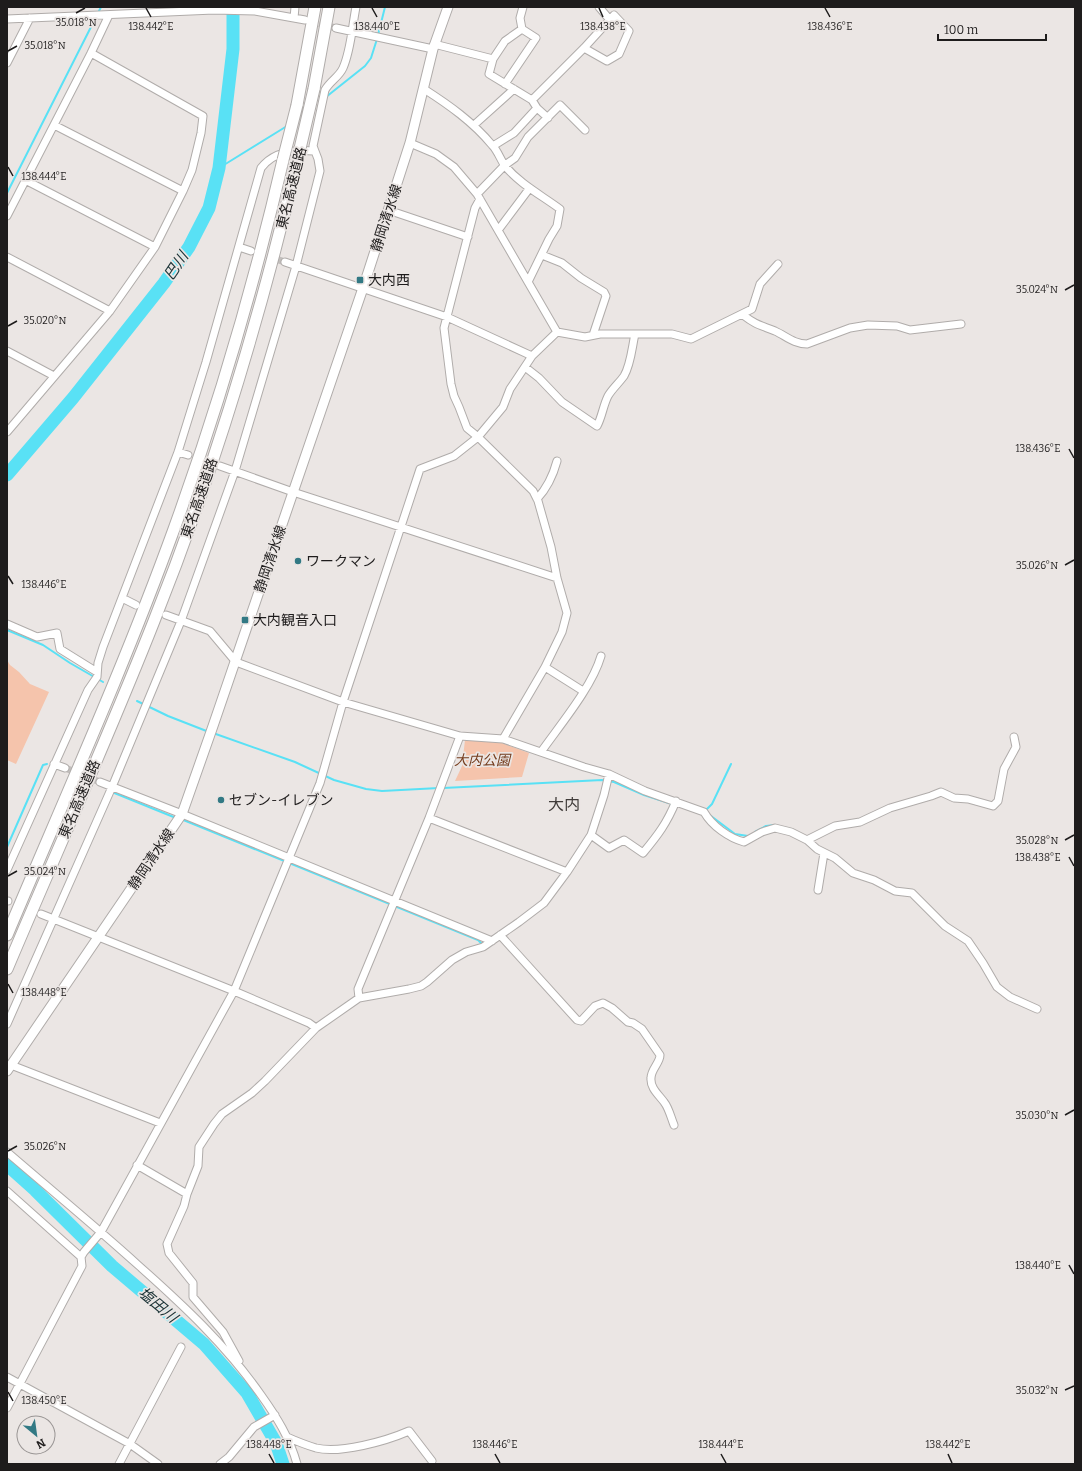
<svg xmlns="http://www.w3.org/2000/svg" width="1082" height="1471" font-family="Bitter,'Noto Sans JP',serif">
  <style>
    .green { fill: #f5c4ac }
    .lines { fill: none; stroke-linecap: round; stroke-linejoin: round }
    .stream { stroke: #59e1f5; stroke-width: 2 }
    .river { stroke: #59e1f5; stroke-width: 13 }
    .minor-tunnel { stroke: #c2bebc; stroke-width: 7; stroke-dasharray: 7 3.5; stroke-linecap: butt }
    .minor-casing { stroke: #b0acaa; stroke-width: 9 }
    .major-casing { stroke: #b0acaa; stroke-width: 11 }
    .highway-casing { stroke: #b0acaa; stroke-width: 13 }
    .minor { stroke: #fff; stroke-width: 7 }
    .major { stroke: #fff; stroke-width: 9 }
    .highway { stroke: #fff; stroke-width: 11 }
    .highway-bridge-casing { stroke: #b0acaa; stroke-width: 13; stroke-linecap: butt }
    .highway-bridge { stroke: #fff; stroke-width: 11 }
    .ticks { fill: none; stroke: #1e1c1c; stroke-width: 1.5 }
    .poi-dot { fill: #327984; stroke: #ebe6e4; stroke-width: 1.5 }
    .labels { text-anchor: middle; stroke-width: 3.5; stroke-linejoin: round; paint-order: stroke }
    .street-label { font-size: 14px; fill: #1e1c1c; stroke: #ebe6e4 }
    .poi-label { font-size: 14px; fill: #1e1c1c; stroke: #ebe6e4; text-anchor: start }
    .park-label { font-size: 14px; font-style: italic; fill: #743c1d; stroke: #ebe6e4 }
    .water-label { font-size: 15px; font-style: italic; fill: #1b3336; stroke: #ebe6e4 }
    .quarter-label { font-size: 16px; fill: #403c3a; stroke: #ebe6e4 }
    .ticks-label { font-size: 10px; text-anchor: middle; fill: #1e1c1c; stroke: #ebe6e4; stroke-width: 3.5; stroke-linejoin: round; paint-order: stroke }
  </style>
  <rect width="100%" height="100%" fill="#ebe6e4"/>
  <path class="green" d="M7,660L10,665L19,672L30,684L49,692L16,764L7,760Z
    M465,740L502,743L529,753L522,777L455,781L462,766Z"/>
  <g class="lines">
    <path class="stream" d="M98,13L101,7
      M378,35L385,7
      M326,97L365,66L371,58L377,39
      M219,168L287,126
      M7,193L96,17
      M7,630L43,645L70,663L103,682
      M137,701L168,716L209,732
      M213,733L295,762L334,780L366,789L382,791L439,788
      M443,788L602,780L614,782L644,795L672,804
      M112,792L176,818
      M705,811L712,804L731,764
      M711,816L735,834L748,836
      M181,819L478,940L481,943
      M755,832L766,826L775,825
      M7,847L43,765L47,764"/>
    <path class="river" d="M7,475L73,398L164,283L189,247L209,208L219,168L233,49V7
      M7,1165L35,1190L112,1266L204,1344L247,1393L276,1443L283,1464"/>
    <path class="minor-tunnel" d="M309,21L336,28
      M257,253L285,262
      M65,768L100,782"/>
    <g class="minor-casing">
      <path id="minor" d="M523,7L520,18L522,29L505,41L493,59L489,74L532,100L537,108L548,118
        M599,7L610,20
        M294,18L295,7
        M7,19L214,10L255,11L305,20
        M336,28L433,49
        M434,44L493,59
        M7,63L30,18
        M505,84L536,38L522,29
        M424,89C449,105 473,122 492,145C498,151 500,159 505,166C520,184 541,195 560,209L557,226L549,239L528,282
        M532,100L584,48L614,15L629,31L619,54L607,61L584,48
        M54,125L183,191
        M474,125L514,89
        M410,143L436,154L454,167L477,194L557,332
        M493,146L514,133L537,108
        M25,180L155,247
        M477,194L505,165L515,158L528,137L560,105L585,130
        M480,199L475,208L444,328L451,384L454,396L459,407L467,428L478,437L533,491L538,501L551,547L557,578L567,613L562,632L545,667L503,739
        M388,210L468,237
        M7,216L91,53L109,15
        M499,229L529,189
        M239,247L251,251
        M542,255L562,263L581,278L604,292L606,296L593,335
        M7,257L110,311
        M285,262L447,317L532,356
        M743,315C756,325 760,325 775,331C786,336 794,344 807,344L850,328L868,325L897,326L910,330L961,324
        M557,332L585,337L600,334H672L691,339L752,309L760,284L778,264
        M7,351L54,376
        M525,367L539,378L562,402L597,426C602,417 603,406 608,396C612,389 619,383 624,376C631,364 632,347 635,334
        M7,432L110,311L155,247L183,191L192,170L201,133L203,116L91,53
        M178,452L188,455
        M220,466L293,492L557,578
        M537,499C548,487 553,476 557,461
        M122,598L136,605
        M166,615L210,631L236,662L343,702L460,736L503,739L584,767L609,774L645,791L704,812C712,826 729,838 744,842L762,832L775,828L791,832L807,840L817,849L835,858L853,873L874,880L895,891L912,893L945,926L968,941L983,963L997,987L1010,997L1037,1009
        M7,624L37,637L57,633L60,649L97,672
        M545,667L583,691
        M541,752C560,725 592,687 601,656
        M54,764L65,768
        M100,782L182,814L492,941
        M429,818L567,872
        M591,835L609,848L624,840L643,853C658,835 667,823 676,801
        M807,840L835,826L860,822L890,808L931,796L941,792L954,798L968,799L993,806L998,801L1004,769L1016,747L1014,737
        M7,870L88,690L97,677L98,663L103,647L178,452L206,362L261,168C274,151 294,149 314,151
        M818,890L824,853
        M7,901H8
        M41,914L234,991L309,1023L316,1028L359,998L409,989L421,986L427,982L452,960L466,952L483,947L519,922L544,903L567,872L591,835L604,795L609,774
        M500,935L577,1020L581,1021L595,1006L603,1003L612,1008L628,1022L633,1023L642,1029L660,1055C660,1063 651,1069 651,1078C650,1088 659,1095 664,1102C669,1108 671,1118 674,1125
        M359,998L358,989L429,818L460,736
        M7,1024L112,787L181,621L235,471L296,266L320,171L318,159L313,146L325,90C330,81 339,77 343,68C351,50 352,27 356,7
        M11,1065L160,1123
        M7,1152C51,1190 95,1226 138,1265C183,1305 226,1345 261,1395C276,1416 290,1438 297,1464
        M137,1165L187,1194L184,1206L167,1244L169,1253L193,1283V1297L223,1332L239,1361
        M7,1191L81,1257L82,1266L7,1408
        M187,1194L198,1166L199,1147L214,1124L222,1114L252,1093L265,1081L316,1028
        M81,1257L84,1252L101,1232L234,991L320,783L343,702L420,469L454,456L478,437L503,407L510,389L532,356L557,332
        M7,1377L130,1444L158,1464
        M287,1437C296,1441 306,1445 316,1448C340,1454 386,1441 409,1431L432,1461
        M119,1464L181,1347
        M220,1464L229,1457L254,1427L275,1415"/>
    </g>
    <g class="major-casing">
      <path id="major" d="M7,1071L182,814L213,726L363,288L410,143L433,49L448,7"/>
    </g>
    <g class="highway-casing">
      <path id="highway" d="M314,89L329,7
        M297,105L315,7
        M7,935C64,800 124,667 174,529C218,408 254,285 283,160
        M7,969C56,853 108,738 154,621C214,471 261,315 298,157"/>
    </g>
    <use href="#minor" class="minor"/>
    <use href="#major" class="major"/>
    <use href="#highway" class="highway"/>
    <g class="highway-bridge-casing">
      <path id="highway-bridge" d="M298,157L314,89
        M283,160L297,105"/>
    </g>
    <use href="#highway-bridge" class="highway-bridge"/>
  </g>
  <path class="ticks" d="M146,8L151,17M372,8L377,17M599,8L603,17M825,8L830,17M76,13L85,8M8,51L17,46M8,167L13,176M1065,290L1074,285M8,326L17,321M1069,449L1074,458M1065,565L1074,560M8,576L13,584M1065,840L1074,835M1069,857L1074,866M8,876L17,871M8,984L13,993M1065,1115L1074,1110M8,1151L17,1146M1069,1265L1074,1274M1065,1390L1074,1386M8,1392L13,1401M269,1454L274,1463M495,1454L500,1463M721,1454L726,1463M948,1454L952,1463"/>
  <g class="poi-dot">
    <rect x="356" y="276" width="8" height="8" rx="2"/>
    <circle cx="298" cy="561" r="4"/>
    <rect x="241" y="616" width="8" height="8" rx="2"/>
    <circle cx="221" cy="800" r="4"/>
  </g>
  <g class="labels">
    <g class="street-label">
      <text transform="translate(291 188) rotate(-76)" y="5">東名高速道路</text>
      <text transform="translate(386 218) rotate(-72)" y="5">静岡清水線</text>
      <text transform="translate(199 498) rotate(-71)" y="5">東名高速道路</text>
      <text transform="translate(270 559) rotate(-71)" y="5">静岡清水線</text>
      <text transform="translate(79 799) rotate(-67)" y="5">東名高速道路</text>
      <text transform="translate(151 859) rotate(-56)" y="5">静岡清水線</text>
    </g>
    <g class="poi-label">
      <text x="368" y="285">大内西</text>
      <text x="306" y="566">ワークマン</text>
      <text x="253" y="625">大内観音入口</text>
      <text x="229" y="805">セブン-イレブン</text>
    </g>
    <g class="park-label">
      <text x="482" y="765">大内公園</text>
    </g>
    <g class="water-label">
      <text transform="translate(176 266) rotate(-56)" y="5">巴川</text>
      <text transform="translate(158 1305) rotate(40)" y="5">塩田川</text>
    </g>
    <g class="quarter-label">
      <text x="564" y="810">大内</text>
    </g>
  </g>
  <g class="ticks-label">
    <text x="76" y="26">35.018°N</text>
    <text x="151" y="30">138.442°E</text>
    <text x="377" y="30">138.440°E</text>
    <text x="603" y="30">138.438°E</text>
    <text x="830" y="30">138.436°E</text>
    <text x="45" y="49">35.018°N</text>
    <text x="44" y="180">138.444°E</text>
    <text x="1037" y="293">35.024°N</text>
    <text x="45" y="324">35.020°N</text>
    <text x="1038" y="452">138.436°E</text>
    <text x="1037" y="569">35.026°N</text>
    <text x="44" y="588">138.446°E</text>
    <text x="1037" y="844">35.028°N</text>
    <text x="1038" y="861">138.438°E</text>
    <text x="45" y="875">35.024°N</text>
    <text x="44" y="996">138.448°E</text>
    <text x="1037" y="1119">35.030°N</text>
    <text x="45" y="1150">35.026°N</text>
    <text x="1038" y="1269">138.440°E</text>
    <text x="1037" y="1394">35.032°N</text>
    <text x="44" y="1404">138.450°E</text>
    <text x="269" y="1448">138.448°E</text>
    <text x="495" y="1448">138.446°E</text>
    <text x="721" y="1448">138.444°E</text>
    <text x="948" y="1448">138.442°E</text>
  </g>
  <rect width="1082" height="1471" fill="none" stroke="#1e1c1c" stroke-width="16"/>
  <g transform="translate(36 1435) rotate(151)"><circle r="19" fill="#ebe6e4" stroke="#999594"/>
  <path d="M0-3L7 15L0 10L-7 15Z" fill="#327984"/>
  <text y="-6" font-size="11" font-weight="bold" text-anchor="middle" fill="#1e1c1c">N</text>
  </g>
  <path d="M938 34v6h108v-6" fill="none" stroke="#1e1c1c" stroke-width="2"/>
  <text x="944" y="34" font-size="12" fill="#1e1c1c" stroke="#ebe6e4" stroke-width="3" paint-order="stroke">100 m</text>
</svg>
